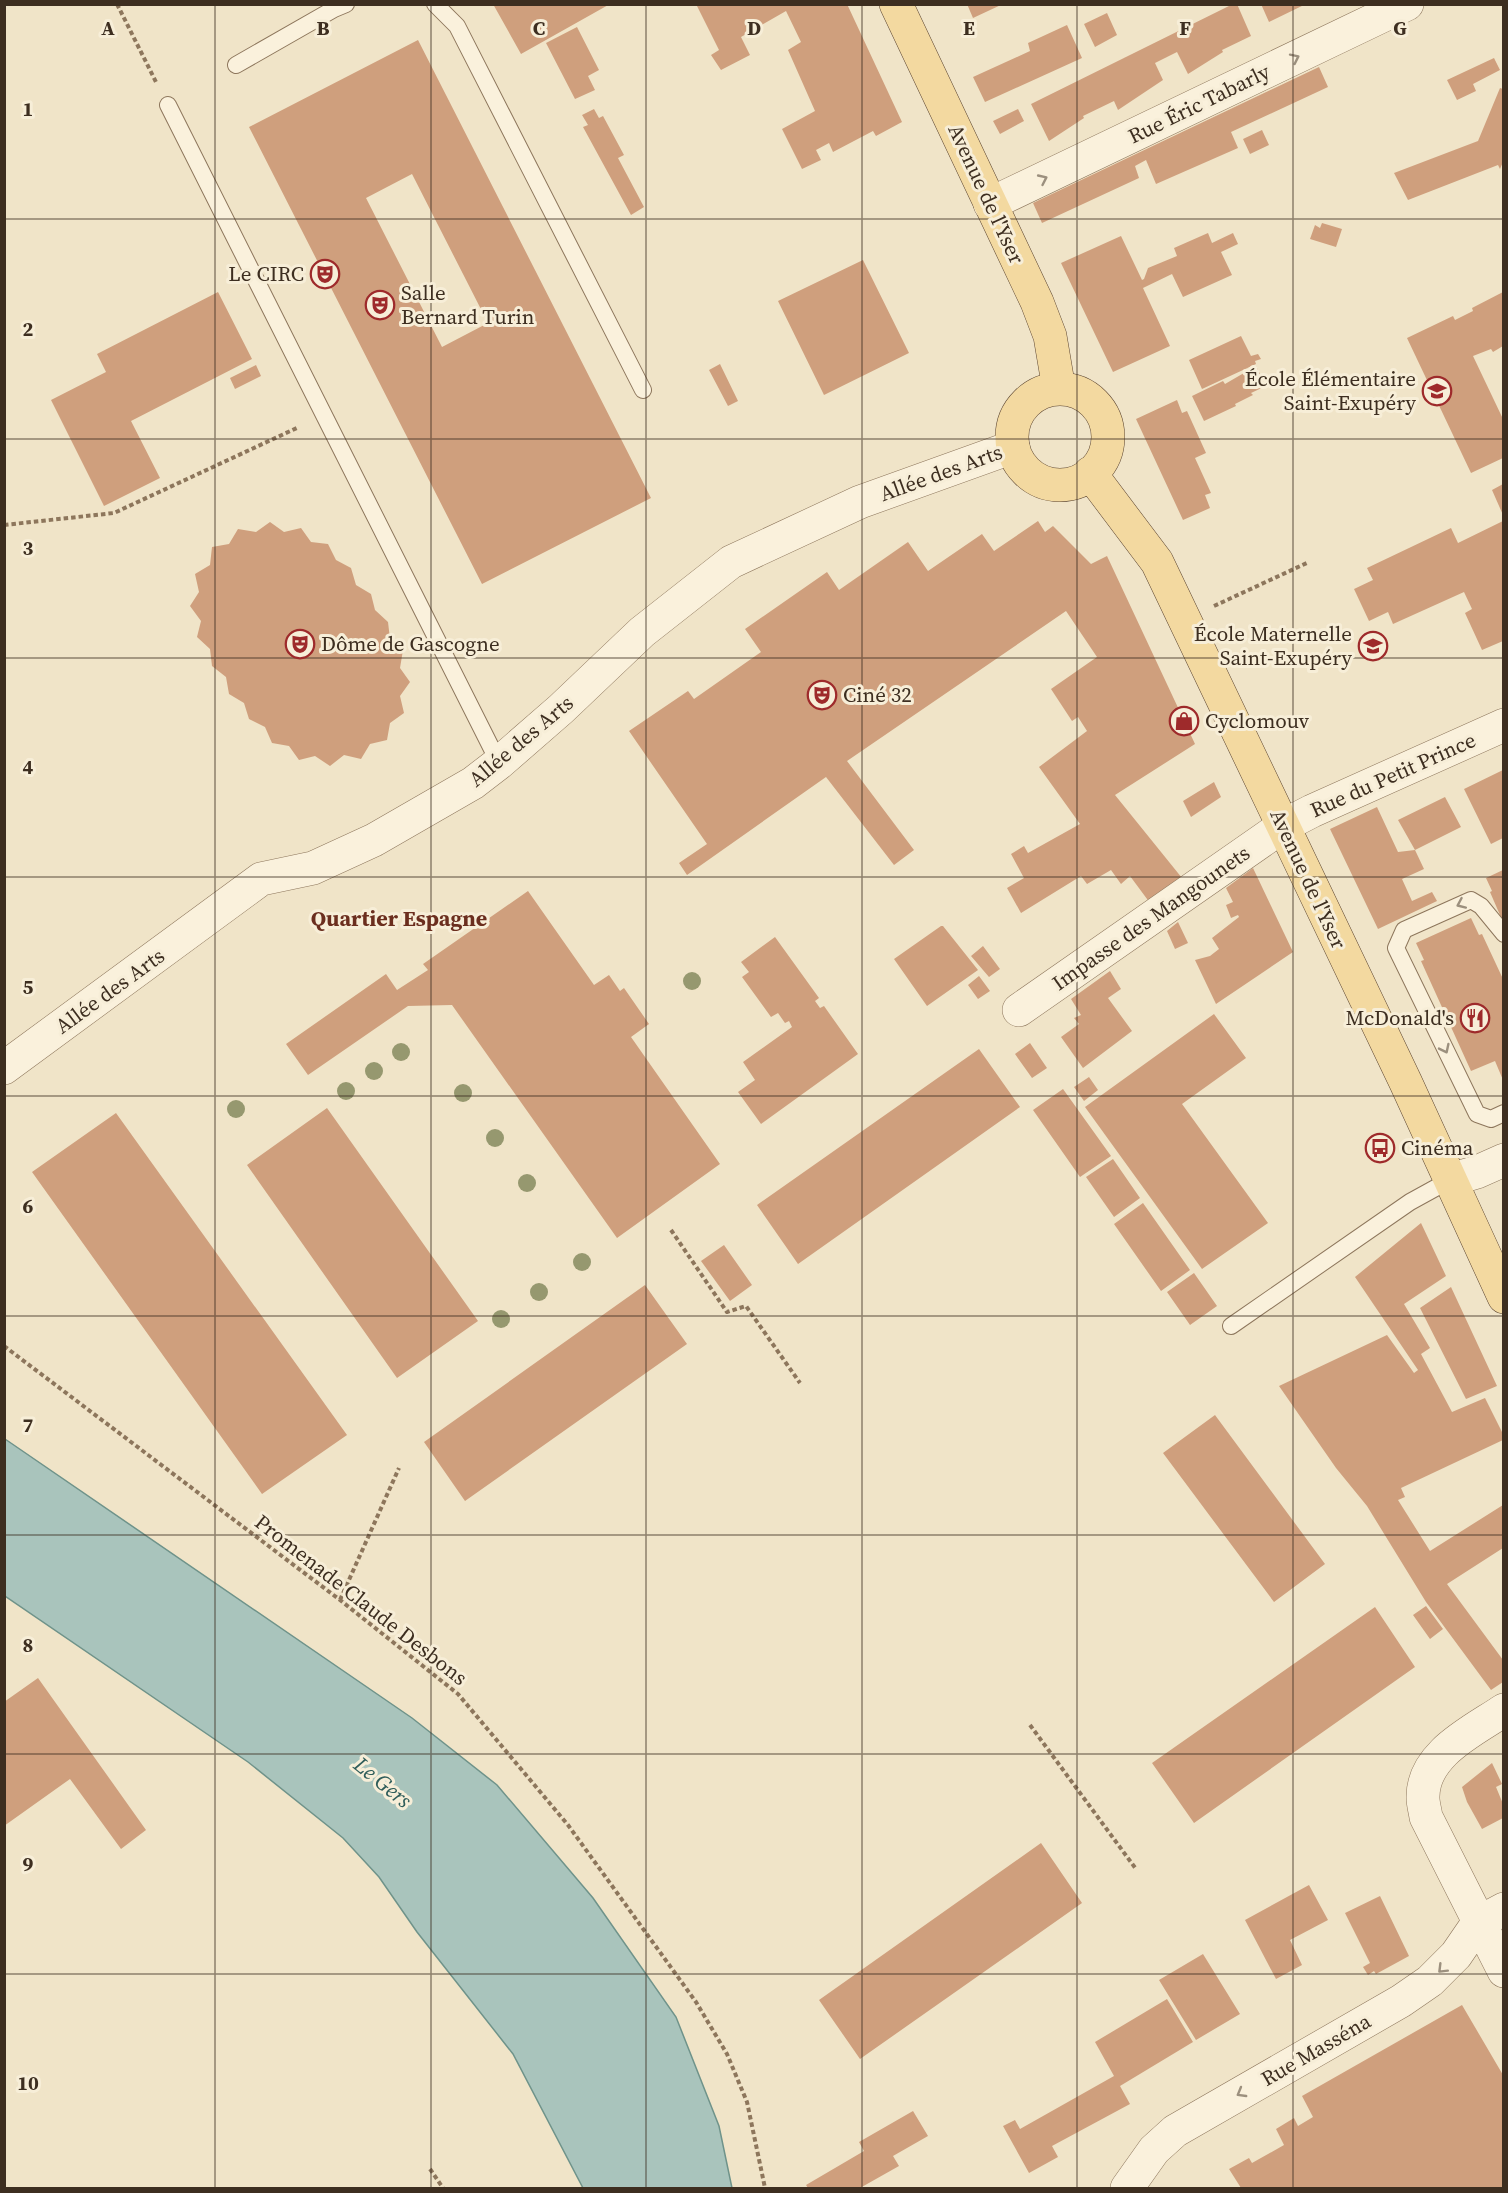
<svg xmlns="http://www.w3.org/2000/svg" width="1508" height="2193" font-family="'Source Serif 4',serif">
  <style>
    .water { fill: #a9c4bc; stroke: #6f938a; stroke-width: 1.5 }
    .building { fill: #cf9f7d; fill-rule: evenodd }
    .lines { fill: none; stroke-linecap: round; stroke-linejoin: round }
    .service-casing { stroke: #8d765c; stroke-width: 18 }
    .minor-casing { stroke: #8d765c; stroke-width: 34 }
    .primary-casing { stroke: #5b4430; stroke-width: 34 }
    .path { stroke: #8d765c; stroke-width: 4; stroke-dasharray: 4.5 3; stroke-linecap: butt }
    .service { stroke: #faf1dc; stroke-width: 16 }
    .minor { stroke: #faf1dc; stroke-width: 33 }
    .primary { stroke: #f3d9a0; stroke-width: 33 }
    .tree { fill: #96986f }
    .oneway { stroke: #9c907e }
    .grid { fill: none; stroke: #3d2e20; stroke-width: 1.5; stroke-opacity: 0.55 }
    .labels { text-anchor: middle; stroke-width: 6; stroke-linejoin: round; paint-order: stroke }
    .street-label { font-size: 21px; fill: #3d2e20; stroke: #f7eed8 }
    .poi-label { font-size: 21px; fill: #3d2e20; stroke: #f7eed8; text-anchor: start }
    .neighbourhood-label { font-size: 22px; font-weight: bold; fill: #6b2e1e; stroke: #f7eed8 }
    .water-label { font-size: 22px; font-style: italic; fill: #2f5d5a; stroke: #f7eed8 }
    .grid-label { font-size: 20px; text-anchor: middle; font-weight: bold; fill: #3d2e20; stroke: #f7eed8; stroke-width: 6; stroke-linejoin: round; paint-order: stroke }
  </style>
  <rect width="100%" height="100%" fill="#f0e4c8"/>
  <path class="water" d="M5,1439L412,1718L497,1785L593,1898L676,2017L719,2126L732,2188H583L513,2054L417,1932L379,1877L343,1838L248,1762L5,1596Z"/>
  <path class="building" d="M493,4H610L521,54Z
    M696,4H847L902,122L876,136L873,131L833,152L829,143L816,150L821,160L802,169L782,129L815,111L788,50L801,42L786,11L741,37L750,55L721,70L711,55L719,50Z
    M967,4H1003L973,18Z
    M1233,4H1237L1251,36L1222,50L1223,52L1188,74L1177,52L1155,63L1163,80L1118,110L1114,101L1083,116L1084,118L1049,141L1031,104Z
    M1261,4H1306L1269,22Z
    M1107,13L1117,35L1095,47L1084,24Z
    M1067,25L1082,58L985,102L973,77L1030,51L1028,43Z
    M577,27L599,70L588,76L595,90L575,99L546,43Z
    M418,40L651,498L482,584L249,127ZM412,174L488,323L442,347L366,198Z
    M1494,58L1500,70L1473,84L1476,91L1457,100L1447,80Z
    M1319,67L1328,87L1231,132L1238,148L1156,184L1146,160L1135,166L1139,178L1042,223L1033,203Z
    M1500,88L1503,89V162L1500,169L1498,165L1408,200L1394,173L1478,141Z
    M594,109L599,118L603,116L624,155L618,158L644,207L631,215L583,127L588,125L582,115Z
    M1018,109L1024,121L1000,134L993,121Z
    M1262,130L1269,145L1250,154L1243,139Z
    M1322,223L1342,229L1336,247L1310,239L1315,225L1320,228Z
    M1208,233L1212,243L1233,233L1238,244L1221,252L1232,275L1183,297L1172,274L1143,288L1170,346L1113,372L1061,263L1121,236L1142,280L1144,279L1148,268L1177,256L1174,248Z
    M863,260L909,353L824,395L778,301Z
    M218,292L252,359L131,421L160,478L104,506L51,400L106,372L97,354Z
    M1503,292V346L1493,352L1491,349L1473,356L1503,419V458L1471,473L1407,338L1453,316L1455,320L1473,311L1472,308Z
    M1241,336L1251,356L1258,354L1261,359L1255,361L1256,364L1202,389L1189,360Z
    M720,364L738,401L728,406L709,370Z
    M256,365L261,376L235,389L230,378Z
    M1256,366L1266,386L1251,393L1253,395L1235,404L1236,406L1204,421L1192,396L1223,381L1225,384Z
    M1177,400L1182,413L1187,411L1206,453L1195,458L1211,493L1205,495L1210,508L1183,520L1136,419Z
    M1503,484V515L1492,490Z
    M1038,521L1045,532L1053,526L1091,564L1107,556L1195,744L1115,795L1182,878L1150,903L1130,876L1121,884L1111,870L1087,884L1081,876L1021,913L1007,888L1024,878L1011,854L1024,846L1028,853L1080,824L1039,767L1087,731L1078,717L1072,721L1051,689L1097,657L1066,611L847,761L914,850L894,865L826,777L687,875L679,863L707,844L629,731L688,691L694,699L761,652L745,629L827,572L839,590L908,542L928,571L982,534L994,551Z
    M1503,521V641L1482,650L1465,613L1472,609L1464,592L1393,624L1388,612L1369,621L1354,589L1373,580L1367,568L1451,528L1458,543Z
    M270,522L284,532L301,528L311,542L328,544L336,560L351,568L356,585L371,594L375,610L388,622L390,639L403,650L400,668L410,682L400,696L404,713L390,723L387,740L370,744L361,759L344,755L330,766L315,756L299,760L289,746L272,743L265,727L249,719L244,703L229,694L226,677L212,666L210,649L197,637L201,621L190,606L199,592L195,574L210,565L212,547L229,544L238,529L256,532Z
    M1503,770V838L1491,844L1464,789Z
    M1214,782L1221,797L1191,817L1183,801Z
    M1445,797L1461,827L1415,850L1398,820Z
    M1377,807L1398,852L1415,850L1424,869L1402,879L1412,901L1432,892L1437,901L1378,929L1330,829Z
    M1253,868L1293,952L1216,1004L1195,960L1210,956L1219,949L1212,938L1239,917L1238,915L1231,918L1226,905L1233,902L1226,888Z
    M1503,870V922L1490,892L1492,891L1486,878Z
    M528,891L594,985L609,975L620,991L624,988L649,1024L631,1037L720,1164L617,1238L452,1005L408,1006L308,1075L286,1044L386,974L397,990L428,970L423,964Z
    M1471,918L1479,935L1482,934L1503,979V1080L1495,1061L1471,1071L1421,961L1424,960L1416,943Z
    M1178,922L1188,943L1175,949L1167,931Z
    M941,926H943L978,970L927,1006L894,959Z
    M775,937L819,998L815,1001L820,1008L824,1006L858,1054L761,1124L738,1092L755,1080L743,1062L792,1027L789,1021L785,1023L778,1013L771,1017L742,977L749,972L741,962Z
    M983,946L1000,969L989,977L971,956Z
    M1110,971L1121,989L1108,998L1132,1031L1083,1068L1061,1037L1079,1024L1074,1018L1081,1015L1071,999Z
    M979,976L990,991L978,999L968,985Z
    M1214,1014L1246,1058L1182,1104L1268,1223L1202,1269L1085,1107Z
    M1030,1043L1047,1068L1032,1078L1015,1054Z
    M979,1049L1020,1107L798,1264L757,1205Z
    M1089,1077L1098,1090L1084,1101L1074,1087Z
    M1063,1089L1111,1156L1080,1177L1033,1110Z
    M327,1108L478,1321L397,1378L247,1165Z
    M116,1113L347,1435L262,1494L32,1172Z
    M1380,1136L1389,1156L1380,1160L1372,1140Z
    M1113,1159L1140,1198L1114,1217L1086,1177Z
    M1143,1203L1190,1270L1161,1291L1114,1224Z
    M1421,1223L1446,1276L1404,1304L1430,1348L1421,1354L1452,1412L1485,1398L1503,1434V1440L1401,1488L1405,1497L1398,1500L1430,1551L1503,1505V1548L1447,1584L1503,1660V1682L1491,1690L1426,1602L1367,1506L1336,1468L1279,1386L1387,1335L1414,1373L1418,1370L1355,1277Z
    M724,1245L752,1285L730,1301L701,1261Z
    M1194,1273L1217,1306L1190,1325L1167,1292Z
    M645,1285L687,1344L465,1501L424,1442Z
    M1451,1287L1497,1386L1466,1399L1420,1308Z
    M1215,1415L1325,1564L1274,1602L1163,1453Z
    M1426,1606L1443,1629L1430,1639L1413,1615Z
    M1375,1607L1415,1667L1194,1823L1152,1763Z
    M38,1678L146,1830L121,1849L70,1779L4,1826V1702Z
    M1492,1763L1502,1784L1496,1787L1503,1804V1818L1482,1829L1467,1802L1462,1787Z
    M1041,1843L1082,1903L860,2059L819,2000Z
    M1309,1885L1328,1920L1290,1940L1302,1965L1276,1979L1245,1920Z
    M1380,1896L1409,1956L1376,1974L1374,1971L1368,1975L1363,1967L1370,1963L1345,1913Z
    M1203,1954L1240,2014L1196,2040L1159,1980Z
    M1167,1999L1193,2042L1120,2086L1130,2104L1052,2146L1058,2157L1029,2173L1003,2126L1015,2120L1020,2129L1114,2076L1095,2042Z
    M1462,2005L1503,2075V2188H1309L1307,2187L1304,2188H1241L1229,2169L1249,2158L1252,2163L1284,2145L1276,2129L1294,2118L1298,2126L1313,2117L1302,2096Z
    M913,2111L928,2136L893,2156L899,2166L860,2188H808L806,2185L864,2151L859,2142Z"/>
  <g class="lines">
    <g class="service-casing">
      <path id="service" d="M435,4L457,26L643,390
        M236,65L334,9L346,4
        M168,105L499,763
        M1504,934L1481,906L1471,900L1404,930L1396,948L1477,1114L1491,1119L1504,1113
        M1231,1326L1410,1202L1450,1180"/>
    </g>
    <g class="minor-casing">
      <path id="minor" d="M990,204L1407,4
        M1019,1010L1283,826L1312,811L1504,725
        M4,1068L261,879L313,868L374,840L473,783L499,763L561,709L642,632L731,562L860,502L1013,447
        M1450,1180L1477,1172L1504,1160
        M1504,1710C1473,1731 1422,1754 1423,1798C1423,1804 1425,1810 1426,1817L1504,1971
        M1127,2188L1154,2150L1175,2131L1401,2001L1430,1981L1456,1955L1478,1923L1504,1909"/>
    </g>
    <g class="primary-casing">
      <path id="primary" d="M896,4L1037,302L1050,336L1059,389
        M1012 437a48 48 0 1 1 96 0a48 48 0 1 1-96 0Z
        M1090,473L1157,562L1406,1083L1504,1297"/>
    </g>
    <path class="path" d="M117,4L156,82
      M4,525L114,513L299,427
      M1214,606L1309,562
      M671,1230L727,1312L746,1306L800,1383
      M4,1346L340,1600L458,1694L568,1825L696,2002L727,2054L747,2102L765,2188
      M340,1600L399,1468
      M1030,1725L1136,1869
      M430,2169L443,2188"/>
    <use href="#service" class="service"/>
    <use href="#minor" class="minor"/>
    <use href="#primary" class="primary"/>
  </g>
  <g class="tree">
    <circle cx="692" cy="981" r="9"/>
    <circle cx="401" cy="1052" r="9"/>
    <circle cx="374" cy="1071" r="9"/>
    <circle cx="346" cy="1091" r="9"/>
    <circle cx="463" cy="1093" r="9"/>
    <circle cx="236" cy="1109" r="9"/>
    <circle cx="495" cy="1138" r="9"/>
    <circle cx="527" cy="1183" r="9"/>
    <circle cx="582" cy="1262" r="9"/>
    <circle cx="539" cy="1292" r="9"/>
    <circle cx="501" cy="1319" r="9"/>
  </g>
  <defs><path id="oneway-chevron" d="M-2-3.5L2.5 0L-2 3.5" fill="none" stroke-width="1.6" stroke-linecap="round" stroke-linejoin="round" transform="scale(1.5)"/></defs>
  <g class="oneway">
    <use href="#oneway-chevron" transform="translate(1295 58) rotate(-26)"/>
    <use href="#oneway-chevron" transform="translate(1043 179) rotate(-25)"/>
    <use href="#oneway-chevron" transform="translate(1461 904) rotate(156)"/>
    <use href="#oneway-chevron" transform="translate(1445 1049) rotate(64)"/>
    <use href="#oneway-chevron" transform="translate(1442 1969) rotate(135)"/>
    <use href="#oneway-chevron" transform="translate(1241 2093) rotate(150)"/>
  </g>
  <path class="grid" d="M215,4V2188M431,4V2188M646,4V2188M862,4V2188M1077,4V2188M1293,4V2188M4,219H1504M4,439H1504M4,658H1504M4,877H1504M4,1096H1504M4,1316H1504M4,1535H1504M4,1754H1504M4,1974H1504"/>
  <defs>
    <g id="theatre-ring" transform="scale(1.5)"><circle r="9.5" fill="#f7eed8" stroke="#9e2a2b" stroke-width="1.5"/><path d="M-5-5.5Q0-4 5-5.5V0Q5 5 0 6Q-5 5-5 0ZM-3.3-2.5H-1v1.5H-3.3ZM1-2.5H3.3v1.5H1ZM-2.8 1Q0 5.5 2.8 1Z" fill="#9e2a2b"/></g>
    <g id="school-ring" transform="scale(1.5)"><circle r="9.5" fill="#f7eed8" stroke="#9e2a2b" stroke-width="1.5"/><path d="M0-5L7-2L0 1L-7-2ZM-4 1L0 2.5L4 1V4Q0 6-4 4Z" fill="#9e2a2b"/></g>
    <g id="shop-ring" transform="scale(1.5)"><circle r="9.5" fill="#f7eed8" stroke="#9e2a2b" stroke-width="1.5"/><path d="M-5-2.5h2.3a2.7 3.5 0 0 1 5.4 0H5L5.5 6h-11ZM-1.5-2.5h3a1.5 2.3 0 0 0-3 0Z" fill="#9e2a2b"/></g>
    <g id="restaurant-ring" transform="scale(1.5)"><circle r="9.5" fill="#f7eed8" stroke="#9e2a2b" stroke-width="1.5"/><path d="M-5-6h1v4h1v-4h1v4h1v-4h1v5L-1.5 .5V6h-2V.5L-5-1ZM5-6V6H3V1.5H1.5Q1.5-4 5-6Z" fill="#9e2a2b"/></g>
    <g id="bus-ring" transform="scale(1.5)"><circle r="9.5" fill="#f7eed8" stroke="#9e2a2b" stroke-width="1.5"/><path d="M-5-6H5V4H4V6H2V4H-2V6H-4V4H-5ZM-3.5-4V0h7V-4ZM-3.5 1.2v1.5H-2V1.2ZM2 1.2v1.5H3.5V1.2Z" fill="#9e2a2b"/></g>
  </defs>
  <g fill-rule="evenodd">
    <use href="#theatre-ring" x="325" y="274"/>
    <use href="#theatre-ring" x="380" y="305"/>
    <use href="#school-ring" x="1437" y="391"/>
    <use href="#theatre-ring" x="300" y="644"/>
    <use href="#school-ring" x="1373" y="646"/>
    <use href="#theatre-ring" x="822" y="695"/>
    <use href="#shop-ring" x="1184" y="721"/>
    <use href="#restaurant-ring" x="1475" y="1018"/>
    <use href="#bus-ring" x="1380" y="1148"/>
  </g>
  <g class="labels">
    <g class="street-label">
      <text transform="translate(1199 104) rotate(-26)" y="7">Rue Éric Tabarly</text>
      <text transform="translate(986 194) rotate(65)" y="7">Avenue de l'Yser</text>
      <text transform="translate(941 473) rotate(-20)" y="7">Allée des Arts</text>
      <text transform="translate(521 741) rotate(-40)" y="7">Allée des Arts</text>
      <text transform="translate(1393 775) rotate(-24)" y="7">Rue du Petit Prince</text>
      <text transform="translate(1308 879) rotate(65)" y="7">Avenue de l'Yser</text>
      <text transform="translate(1151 918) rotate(-35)" y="7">Impasse des Mangounets</text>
      <text transform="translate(110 991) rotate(-36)" y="7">Allée des Arts</text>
      <text transform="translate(361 1600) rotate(38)" y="7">Promenade Claude Desbons</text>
      <text transform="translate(1316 2050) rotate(-30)" y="7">Rue Masséna</text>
    </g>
    <g class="poi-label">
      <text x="304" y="281" text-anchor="end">Le CIRC</text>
      <text x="401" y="300">Salle<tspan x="401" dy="24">Bernard Turin</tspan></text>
      <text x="1416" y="386" text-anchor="end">École Élémentaire<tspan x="1416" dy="24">Saint-Exupéry</tspan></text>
      <text x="1352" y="641" text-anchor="end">École Maternelle<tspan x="1352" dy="24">Saint-Exupéry</tspan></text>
      <text x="321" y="651">Dôme de Gascogne</text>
      <text x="843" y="702">Ciné 32</text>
      <text x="1205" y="728">Cyclomouv</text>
      <text x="1454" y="1025" text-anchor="end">McDonald's</text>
      <text x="1401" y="1155">Cinéma</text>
    </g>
    <g class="neighbourhood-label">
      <text x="399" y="926">Quartier Espagne</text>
    </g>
    <g class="water-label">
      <text transform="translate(383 1782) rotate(39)" y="8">Le Gers</text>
    </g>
  </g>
  <g class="grid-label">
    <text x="108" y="35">A</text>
    <text x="323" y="35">B</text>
    <text x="539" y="35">C</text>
    <text x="754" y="35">D</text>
    <text x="969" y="35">E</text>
    <text x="1185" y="35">F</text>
    <text x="1400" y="35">G</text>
    <text x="28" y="116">1</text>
    <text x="28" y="336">2</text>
    <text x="28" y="555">3</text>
    <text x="28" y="774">4</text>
    <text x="28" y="994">5</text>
    <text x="28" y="1213">6</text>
    <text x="28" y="1432">7</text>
    <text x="28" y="1652">8</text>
    <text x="28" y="1871">9</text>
    <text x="28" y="2090">10</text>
  </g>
  <rect width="1508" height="2193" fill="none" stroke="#3d2e20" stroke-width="12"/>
</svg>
